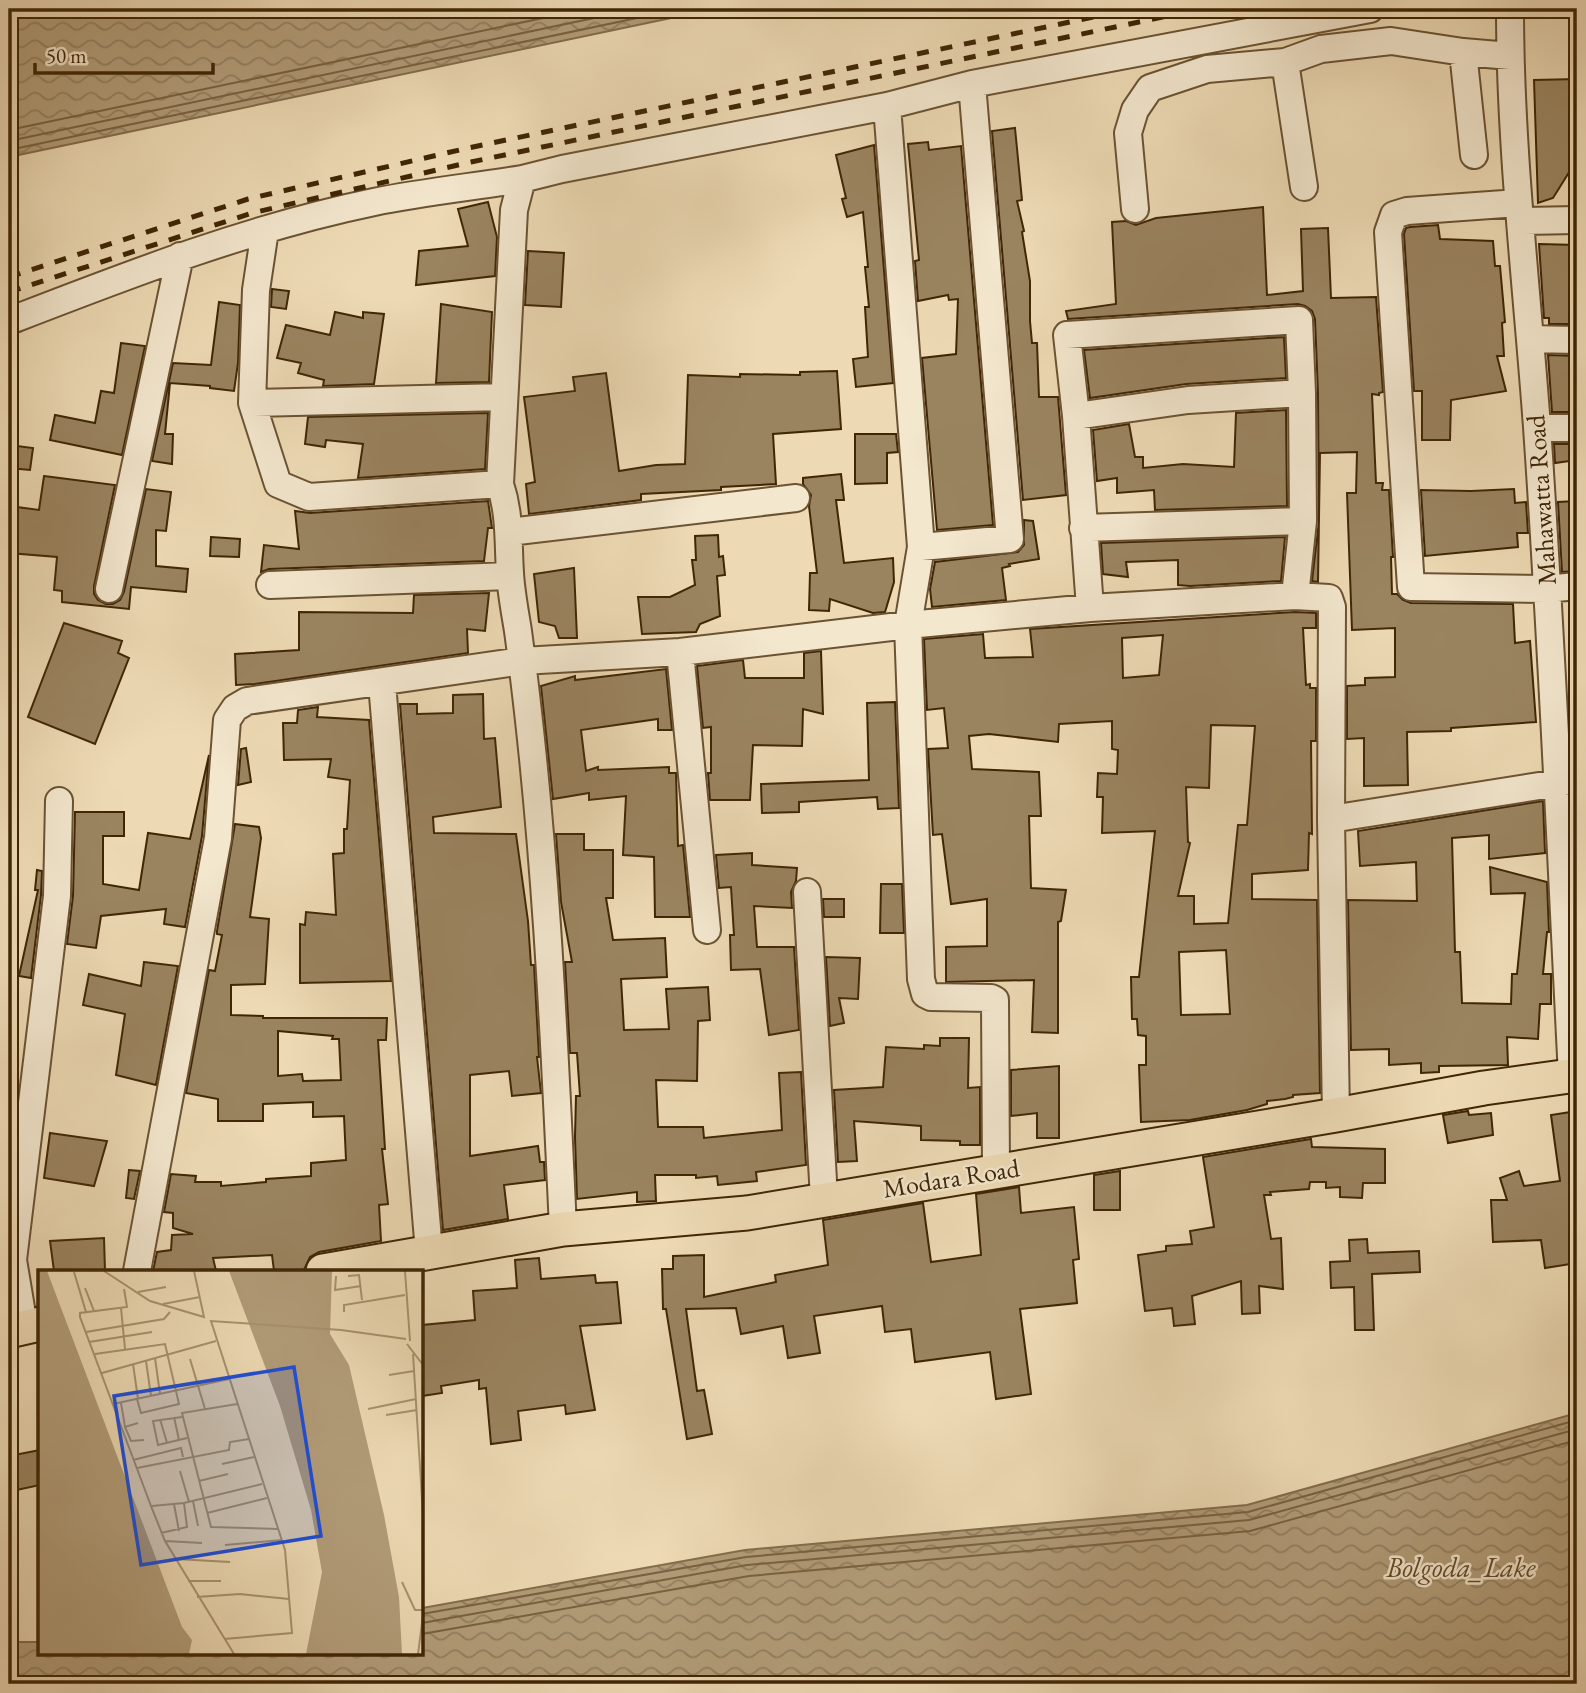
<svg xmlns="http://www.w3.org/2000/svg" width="1586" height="1693" font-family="'EB Garamond',serif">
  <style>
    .water { fill: url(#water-waves); stroke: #846d4b; stroke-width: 2 }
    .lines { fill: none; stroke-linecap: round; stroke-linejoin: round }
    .shore { stroke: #796240; stroke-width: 2 }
    .building { fill: #9a8460; stroke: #402606; stroke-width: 2; fill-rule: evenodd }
    .minor-casing { stroke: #6b5332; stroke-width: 30 }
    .major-casing { stroke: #402606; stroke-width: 37 }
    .minor { stroke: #f3e7ce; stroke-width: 26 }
    .major { stroke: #eddab4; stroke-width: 33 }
    .rail { stroke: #402606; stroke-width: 5; stroke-dasharray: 12 12; stroke-linecap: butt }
    .labels { text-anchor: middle; stroke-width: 5; stroke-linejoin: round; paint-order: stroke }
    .street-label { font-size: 26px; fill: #402606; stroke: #f3e7ce }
    .water-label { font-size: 28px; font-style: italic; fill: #624a28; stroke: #f3e7ce }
    .inset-road { fill: none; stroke: #a8926e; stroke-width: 2 }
    .view { fill: #1d4ed8; fill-opacity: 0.15; stroke: #1d4ed8; stroke-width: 3.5 }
    .inset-edge { fill: none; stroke: #402606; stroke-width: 3.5 }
  </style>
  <defs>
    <pattern id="water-waves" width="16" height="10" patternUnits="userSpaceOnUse" patternTransform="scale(1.75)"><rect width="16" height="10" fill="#b29d79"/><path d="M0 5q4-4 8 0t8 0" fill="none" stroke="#928061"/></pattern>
  </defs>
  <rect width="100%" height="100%" fill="#eddab4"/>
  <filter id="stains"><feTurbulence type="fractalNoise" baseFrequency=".00286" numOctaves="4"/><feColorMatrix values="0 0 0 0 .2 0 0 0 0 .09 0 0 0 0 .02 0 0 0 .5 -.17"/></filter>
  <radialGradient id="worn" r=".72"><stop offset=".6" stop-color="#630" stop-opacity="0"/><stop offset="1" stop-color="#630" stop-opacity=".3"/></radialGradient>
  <path class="water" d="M9,9H714L9,157Z
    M1577,1413V1684H9V1642H40V1653H422V1608L745,1550L1247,1505Z"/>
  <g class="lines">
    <path class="shore" d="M9,130L586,9
      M9,141L637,9
      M9,150L680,9
      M422,1614L746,1557L1248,1512L1577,1420
      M422,1623L747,1565L1249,1520L1577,1429
      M422,1634L749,1576L1250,1531L1577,1440"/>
  </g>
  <path class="building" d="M1577,79V139H1572L1573,166L1553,198L1538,203L1534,80Z
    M1015,128L1022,200L1017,201L1024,231L1022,232L1030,281V321L1032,343H1037L1039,397H1058L1066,495L1023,500L992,131Z
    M928,142L929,150L961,146L993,525L937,530L922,358L956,354L958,299L949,300L948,295L918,301L915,261L919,260L908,144Z
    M874,145L893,383L856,387L853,359L868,357L865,307H869L865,267H868L863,212L847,217L842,199L846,198L836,155Z
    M488,202L497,237L495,276L416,285L419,251L468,246L458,209Z
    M1263,207L1267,295L1303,291L1301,229L1328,228L1331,298L1376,297L1383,392L1379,393V395L1372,394L1376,483H1383L1382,490H1389L1393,557H1391L1392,594H1397L1403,600L1411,603L1513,604L1515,643L1530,641L1536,722L1451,728V731L1407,732L1408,785L1364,786V738L1347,739V686L1365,685V678L1395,677V628L1352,630L1347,493H1356L1357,452L1320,453L1318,582L1312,581L1319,521L1318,393L1315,319L1312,311L1305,306L1298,304L1068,319L1066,311L1116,304L1112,222L1126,221L1136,225L1156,218Z
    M1438,225L1440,239L1493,241L1495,266H1500L1505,322L1502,323L1504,356H1497L1506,391L1451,400L1450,440H1422V391H1414L1404,234L1406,228L1410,227Z
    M1539,244L1577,245V324H1549V318H1544Z
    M528,251L564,253L561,307L525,305Z
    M272,289L289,291L286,309L271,307Z
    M219,302L240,305L238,363L234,391L210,388V386L170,383L165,434H173L172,464L152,461L173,363L211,365Z
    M441,304L492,312L489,382L436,383Z
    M335,312L363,318V312L384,314L374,384L323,386L324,380L298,373L301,363L277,358L286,325L330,335Z
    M1284,337L1286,378L1186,384L1090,398L1084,350Z
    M121,343L145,346L122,455L50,440L55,415L95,423L101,391L114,393Z
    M1548,355L1577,356V412H1552Z
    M837,371L841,429L773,434L776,484L721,487V490L641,494V500L529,514L526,484L535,482L524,397L575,391L573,377L606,373L619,471L656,465L685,464L688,375L740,377V374L800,375V372Z
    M1286,410L1287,506L1155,510L1154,490L1117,493V478L1097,481L1093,430L1129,424L1135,457H1143V468L1183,464L1234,467L1236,413Z
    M488,413L485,469L358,478L363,444L326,440L325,447L305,444L308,417Z
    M855,434H896L898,452L887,453V483L855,484Z
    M1554,444H1577V460L1555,463Z
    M9,445L33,448L30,470L9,468Z
    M841,474L844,500H836L844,563L893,558L894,582L885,612L873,613L830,599L829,611L809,610L810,573H817L809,506L811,495L803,484V478Z
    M44,476L115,485L94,586V594L98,600L106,604H113L120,600L124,592L146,489L171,492L166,531L156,530V566L188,569L186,592L131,587L129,609L62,602V591L54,590L57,557L9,553V506L39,510Z
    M1514,489L1515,503L1526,502L1528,533H1517L1518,547L1425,556L1421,490L1471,491Z
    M488,501L492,528H488L484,561L269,569L261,572L264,545L299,549L295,511L310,513Z
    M1577,501V571L1562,572L1558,502Z
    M1024,520L1033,521L1039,559L1009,564L1010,566L1002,568L1006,600L932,607L930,589L935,562L1018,552L1024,545Z
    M718,535L719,557L723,556L725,575L717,576L720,616L700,624L696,632L642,634L638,597H670L695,585L692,560H696L695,536Z
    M211,537L240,539L239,557L210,556Z
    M1285,537L1281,581L1190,586L1178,585V560L1126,562L1128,577L1103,574L1101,543Z
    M574,568L577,638H559L555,626L539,622L534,574Z
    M489,593L485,631L467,629L468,653L255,684L236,685L235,654L299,650V612L413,613L414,595Z
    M1295,612L1316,613V628H1303L1306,685L1310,684V688H1316V741H1311L1312,834L1309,833L1308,870L1252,874V899L1317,900L1320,1093L1293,1095V1097L1285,1099L1267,1101V1104L1247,1110L1190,1120L1141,1122L1139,1065H1146V1036L1138,1035L1137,1019H1132L1131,977H1139L1155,831L1102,833L1103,797H1097L1098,773L1117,774L1118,750L1112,749V721L1059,724L1058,742L989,734L969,736L972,769L1039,772L1041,816H1029L1031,888L1066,890L1061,921L1058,922V1033L1032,1032L1034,980L946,982V947L987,946V899L951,904L942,834L933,835L928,749L948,748L944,708L927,710L924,639L983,634L985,658L1033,657L1030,629ZM1163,635L1159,675L1123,678L1122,638ZM1211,725L1255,726L1247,825H1238L1228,923L1194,924V896H1178L1190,843L1188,842L1186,787L1209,788ZM1226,950L1230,1014L1181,1015L1179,952Z
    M64,623L122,641L118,653L129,658L95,744L28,717Z
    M821,651L823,714L803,709L802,746L753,745L750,800H710L708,773H711V727L703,728L697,666L743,660L745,678H804V653Z
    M666,669L672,730H658V719L581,730L586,771L598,767V770L669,767V773H676L678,846L683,845L690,917H655L654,857L623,855L626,796L589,800V793L553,799L541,686L575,676V680Z
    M483,694L484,739L495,738L501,807L433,817L434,833L516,834L528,921L531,965H534L539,1057H537L541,1093L512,1096L509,1071L470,1075V1156L538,1146L540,1162H544L545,1180L504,1185L508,1219L443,1230L400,704H417V714L453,713V695Z
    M895,702L899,808L878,809L877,797L799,802V812L762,813L761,784L869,780L867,703Z
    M318,707L317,717L369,720L391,981L300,983V924L305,925L306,912L336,915L333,854L344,853V829H347L350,780L328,777L331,759L284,760L283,723H297L298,710Z
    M246,748L251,782L238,785L241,749Z
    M209,755L202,836L185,927L164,924L166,909L101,916L96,948L67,944L73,896L75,812H124V836H103V884L139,890L148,833L190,839Z
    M1543,801L1545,853L1489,859V835L1452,838L1455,952H1460L1462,1003L1511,1004L1512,974H1517L1525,893L1491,894L1490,867L1547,882L1549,932H1547L1543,974H1551V1004H1540L1538,1039L1507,1037L1508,1065L1439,1066V1072L1421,1073V1063L1389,1065V1049L1351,1050L1348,900L1417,901L1416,862L1360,866L1358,831Z
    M235,824L259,827L261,838L250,917L269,919L265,984L231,985V1015L263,1016V1018H387L386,1040H378L385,1149H382L388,1204L379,1205L381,1241L319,1252L310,1257L304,1270L274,1271L272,1255L213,1258L216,1271H153L157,1252L171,1250L172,1235L193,1234L173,1228V1213L164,1212L171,1174L196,1176L195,1182H221V1186L266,1182V1179L311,1176V1163L346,1160L344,1116L313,1117V1102L263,1104V1121H218V1099L186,1093L209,970L215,971L222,935L217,934V931ZM278,1031L333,1036L332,1039H339L341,1080L303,1081L302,1074L278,1076Z
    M556,834H584V850H613V898H606L613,940L665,938L667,977L621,979L624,1030L669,1029L666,989L708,987L710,1020L698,1021L697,1081L656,1080L658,1127H703L704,1138L782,1130L779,1073L801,1072L806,1165L756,1172L757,1181L718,1185L717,1176L696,1178V1175H655L656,1201L637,1202V1192L577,1199L575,1137L576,1096H580L577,1053H570L565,962H572L561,902Z
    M752,853V865L797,868L796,881L791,892L792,908L754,906L757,947H794L799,1030L769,1035L760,969L731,970L730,935H734L731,887L719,888L716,855Z
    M37,870L42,871L41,895L31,978L19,976L38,890H35Z
    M881,884H902L904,933H880Z
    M823,899H844V917H824Z
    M826,957L860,958L858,999L839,998L844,1023L830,1026Z
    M144,962L178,966L156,1085L116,1075L125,1014L83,1005L89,974L141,986Z
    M940,1038H969L968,1088L980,1087V1145H960V1141L921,1140V1126L854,1121L857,1161L838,1162L834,1090L883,1087L886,1047L924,1049V1045L940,1046Z
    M1059,1066V1138H1037V1113L1011,1116V1070Z
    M1468,1111L1469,1115L1491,1113L1493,1135L1448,1143L1443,1115Z
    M1577,1111V1263L1545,1268L1541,1240L1493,1242L1491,1200H1507L1500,1178L1519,1171L1524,1186L1560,1181L1551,1115Z
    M50,1133L107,1141L94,1186L44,1178Z
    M1311,1139L1312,1147L1385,1149V1183H1363L1362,1198L1340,1197V1187L1326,1188V1182H1310L1309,1189L1270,1192L1271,1195H1264L1271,1239L1281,1238L1283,1289L1259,1286L1260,1313L1242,1314L1241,1281L1192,1296L1195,1324L1174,1326L1172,1308L1145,1311L1138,1255L1166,1251V1246L1192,1244L1190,1231L1214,1227L1203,1157Z
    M129,1170L140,1171L134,1199L126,1198Z
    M1120,1171V1210H1094V1175Z
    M1019,1187L1021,1213L1074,1207L1079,1259L1073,1260L1077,1303L1020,1309L1031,1394L996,1399L990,1352L915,1362L911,1329L885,1332L882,1306L814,1316L820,1353L788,1358L783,1326L741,1334L736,1308L686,1309L697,1391L704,1390L712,1434L687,1439L666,1309H663L662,1269H673V1256L704,1255V1297L776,1282L775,1275L828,1265L823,1220L923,1203L931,1262L981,1255L976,1194Z
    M104,1238L105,1271H54L50,1241Z
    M1367,1239L1368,1253L1419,1251L1420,1272L1372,1274L1374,1330H1355L1354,1287L1331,1288L1330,1262L1350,1261L1349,1240Z
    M539,1258L541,1279L595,1275L596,1283L617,1282L621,1323L580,1326L595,1410L566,1414L565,1405L518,1411L521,1440L491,1444L486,1388L479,1389V1380L441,1386L442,1393L422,1396V1325L475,1320L473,1291L517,1288L515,1260Z
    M40,1450V1485L12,1491L9,1456Z"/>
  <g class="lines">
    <g class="minor-casing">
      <path id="minor" d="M1510,9C1510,149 1527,288 1537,427C1552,643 1561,860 1572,1076
        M1463,52L1474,155
        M887,106L921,547L908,625L921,979L925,994L931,997L991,998L995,1000L996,1171
        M522,179L562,169L887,106L972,84L1370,9
        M1304,187L1285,62L1321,49L1391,41L1463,52L1510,56
        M1518,203L1407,211L1394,215L1388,232L1411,587L1546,589L1577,586
        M1135,209L1128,133L1135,110L1150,88L1207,69L1285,62
        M1520,221L1577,220
        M265,230L256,290L252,403L278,484L309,497L500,484
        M9,321C128,275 248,228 374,202C423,192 473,187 522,179L514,210L500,484C510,514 508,541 510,573C511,592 515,612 518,631C545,829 554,1030 563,1229
        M1530,339L1577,340
        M252,403L504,397
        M1076,416L1188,400L1302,393
        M1537,428H1577
        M1083,528L1303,521
        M509,532L796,498
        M921,547L1010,539L972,84
        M270,585L510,576
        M109,589L180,256
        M1090,608L1076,416L1067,335L1299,320L1302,393L1303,521L1295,596
        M680,652L707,930
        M382,683L429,1252
        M1331,819L1577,780
        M807,892L824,1199
        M137,1271L218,838L227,720L235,708L247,701L522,661L680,652L908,625L1090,608L1295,596L1329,598L1332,607L1331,819L1336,1115
        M24,1326L13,1260L57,896L59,801"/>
    </g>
    <g class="major-casing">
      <path id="major" d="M323,1271L563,1229L747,1213L1336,1115L1484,1088L1577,1075
        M9,1331L40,1324"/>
    </g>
    <use href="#minor" class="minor"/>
    <use href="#major" class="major"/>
    <path class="rail" d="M9,277L248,199L468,148L1132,9
      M9,292L252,213L471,162L1201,9"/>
  </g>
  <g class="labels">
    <g class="street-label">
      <text transform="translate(1541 500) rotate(-94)" y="9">Mahawatta Road</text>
      <text transform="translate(951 1178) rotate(-9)" y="9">Modara Road</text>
    </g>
    <g class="water-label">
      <text x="1461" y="1577">Bolgoda_Lake</text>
    </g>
  </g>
  <g transform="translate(38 1270)">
    <rect width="385" height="385" fill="#eddab4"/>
    <path d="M0,1H9L144,357L154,370L151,384H0ZM191,1H294L292,64L311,95L346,245L361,327L364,384H268L284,302L273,240L242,136Z" fill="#b29d79"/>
    <path class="inset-road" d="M66,1L112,31L166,47L156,1M367,1L372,71M36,2L48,42M298,6L297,20L323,16M310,6L321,5L324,30M47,18L56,41M86,19L89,37L42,43V47L113,236M100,22L128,17M125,34L162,27M83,38L87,79M306,42V35L367,25M48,62L126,49L132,42M51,72L114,62M369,74L385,95M57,84L127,74L141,134L103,143L99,129M375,84L385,245M117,88L122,124M152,89L167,139M108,91L113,126M95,94L100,129M64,103L178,71M351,105L376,101M83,133L87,157L100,153M75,134L191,109M199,134L144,143L173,257L240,259M330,139L378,129M348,145L379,140M136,147L141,170M144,147L115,151L120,175L149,168M122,149L129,173M87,157L93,171L106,170M95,190L143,178L145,187M184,194L216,187M99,198L191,180L192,172L211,169M142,201L151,232M161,211L190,204M155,231L160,256M136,234L141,261M169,243L229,228M123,263L149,257L146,233M127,271L164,273M187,275L244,270M138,289L192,292M150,311H183M364,312L377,340H385M159,327L202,324L251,329M186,369L254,363L247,280L173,51L303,60L368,69M196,384L127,271L113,236L146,233L224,214M380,384L385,346"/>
    <path class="view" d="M256,97L283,266L103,295L76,126Z"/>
    <rect width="385" height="385" class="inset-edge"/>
  </g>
  <rect width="1586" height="1693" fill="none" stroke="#eddab4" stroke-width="35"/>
  <rect x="10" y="10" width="1565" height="1672" fill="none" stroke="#402606" stroke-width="3.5"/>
  <rect x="18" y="18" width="1551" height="1658" fill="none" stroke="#402606" stroke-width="2"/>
  <path d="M35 63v10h178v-10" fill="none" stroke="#402606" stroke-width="3.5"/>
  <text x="46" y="63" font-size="21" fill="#402606" stroke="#f3e7ce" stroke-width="5" paint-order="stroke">50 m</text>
  <rect width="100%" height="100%" filter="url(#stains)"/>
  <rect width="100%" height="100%" fill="url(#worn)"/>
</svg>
